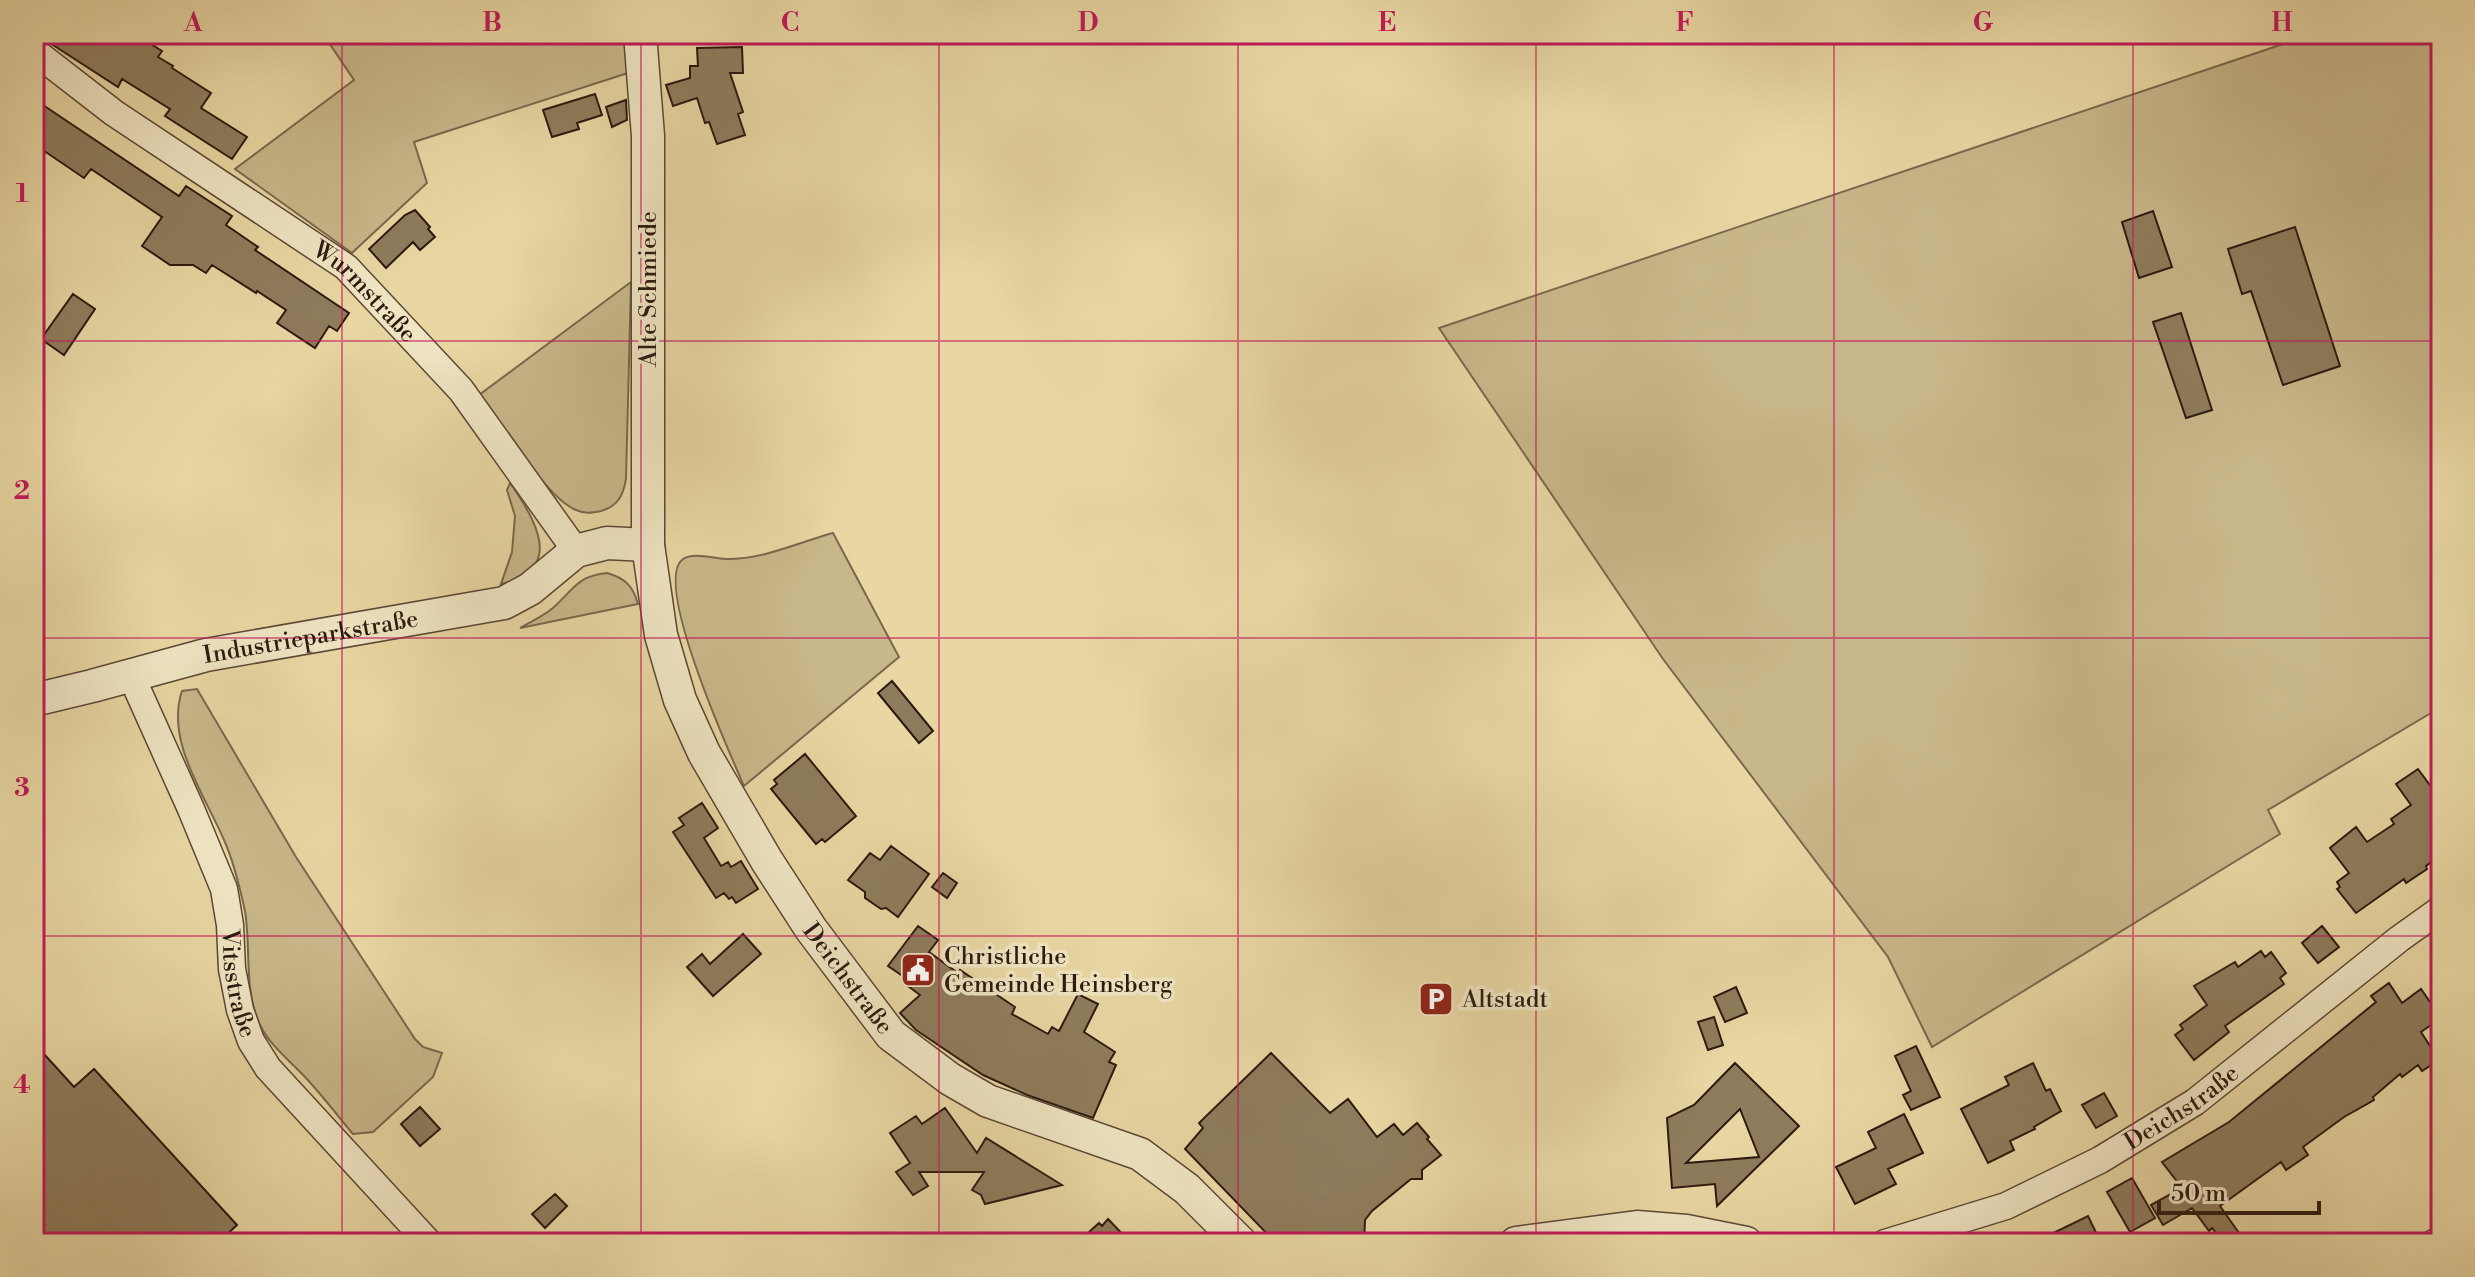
<svg xmlns="http://www.w3.org/2000/svg" width="2475" height="1277" font-family="'Libre Bodoni',serif">
  <style>
    .green { fill: #c8b78a; stroke: #7a684d; stroke-width: 2 }
    .building { fill: #8e7c5c; stroke: #2c1910; stroke-width: 2; fill-rule: evenodd }
    .lines { fill: none; stroke-linecap: round; stroke-linejoin: round }
    .minor-casing { stroke: #5b4835; stroke-width: 29 }
    .tertiary-casing { stroke: #5b4835; stroke-width: 35 }
    .minor { stroke: #f0e5c3; stroke-width: 26 }
    .tertiary { stroke: #f0e5c3; stroke-width: 32 }
    .grid { fill: none; stroke: #c2185b; stroke-width: 2; stroke-opacity: 0.55 }
    .labels { text-anchor: middle; stroke-width: 7; stroke-linejoin: round; paint-order: stroke }
    .street-label { font-size: 24px; fill: #2c1910; stroke: #f0e5c3 }
    .poi-label { font-size: 24px; fill: #2c1910; stroke: #f0e5c3; text-anchor: start }
    .neatline { fill: none; stroke: #c2185b; stroke-width: 3 }
    .grid-label { font-size: 26px; text-anchor: middle; font-weight: bold; fill: #c2185b }
  </style>
  <rect width="100%" height="100%" fill="#e8d7a3"/>
  <filter id="stains"><feTurbulence type="fractalNoise" baseFrequency=".0025" numOctaves="4"/><feColorMatrix values="0 0 0 0 .2 0 0 0 0 .09 0 0 0 0 .02 0 0 0 .5 -.17"/></filter>
  <radialGradient id="worn" r=".72"><stop offset=".6" stop-color="#630" stop-opacity="0"/><stop offset="1" stop-color="#630" stop-opacity=".3"/></radialGradient>
  <path class="green" d="M323,34H627L631,72L414,142L427,183L352,253L235,169L354,80Z
    M2313,34H2441V707L2268,810L2280,834L1932,1047L1888,957L1663,659L1439,328C1730,229 2021,132 2313,34Z
    M631,282L626,479C623,496 618,506 601,511C592,513 585,514 576,510C546,498 501,423 479,395Z
    M510,483C535,518 566,570 501,584L512,552L515,516L507,490Z
    M833,533L899,657L744,786C730,754 652,581 683,559C694,551 718,560 731,559C766,558 800,542 833,533Z
    M607,573C625,578 633,586 638,604L520,628C532,621 544,616 554,607C574,589 577,576 607,573Z
    M197,689L296,857L415,1039L423,1047L442,1053L433,1077L373,1132L353,1134C337,1115 322,1095 305,1077C289,1060 267,1043 258,1021C244,986 251,947 245,911C240,888 234,862 224,840C205,795 165,741 182,691Z"/>
  <path class="building" d="M60,34H135L162,51L158,57L173,66L172,68L211,93L201,108L247,137L232,159L165,116L170,109L122,79L118,87L53,45Z
    M742,47L743,73H730L743,112L738,114L745,135L717,144L709,122L705,123L697,98L673,106L666,85L690,78V66H698L697,48Z
    M595,94L602,115L577,123L579,129L552,137L543,110Z
    M34,99L179,196L186,186L232,216L226,225L258,247L255,250L349,313L337,331L329,326L315,348L277,323L286,310L257,291L256,293L212,265L206,273L193,265H170L142,246L162,217L91,169L84,178L34,144Z
    M626,100L627,120L612,127L606,107Z
    M415,210L430,227L428,229L435,237L420,250L413,242L386,268L369,249L405,215Z
    M2153,211L2172,267L2139,278L2122,222Z
    M2295,227L2340,366L2283,385L2251,291L2242,294L2228,249Z
    M73,294L95,309L64,355L41,339Z
    M2181,313L2212,410L2186,418L2153,322Z
    M892,681L933,731L919,743L878,693Z
    M805,754L856,816L825,842L822,839L816,844L771,789L777,784L774,780Z
    M2418,769L2432,788L2441,782V855L2426,866L2427,869L2406,883L2404,879L2356,913L2337,889L2340,887L2337,882L2349,873L2330,848L2356,827L2367,842L2394,824L2391,819L2411,805L2396,784Z
    M702,803L718,828L704,838L721,866L728,862L731,867L741,861L758,889L736,903L732,897L729,899L724,893L716,898L673,832L684,825L679,818Z
    M891,846L929,874L898,917L886,908L881,909L865,898V892L848,880L870,853L880,860Z
    M943,873L957,883L947,898L932,887Z
    M918,926L938,940L929,952L958,973L960,970L1015,1007L1012,1014L1048,1034L1052,1027L1059,1031L1078,994L1098,1004L1084,1032L1115,1052L1109,1062L1116,1065L1093,1118L1027,1095L983,1075L916,1030L900,1013L920,995L904,983L907,979L888,966Z
    M2322,926L2339,947L2318,963L2302,943Z
    M743,934L761,954L713,996L687,967L702,954L710,964Z
    M2261,951L2265,957L2271,952L2286,973L2280,978L2284,984L2225,1026L2229,1032L2194,1060L2175,1035L2183,1029L2180,1025L2207,1005L2194,986L2235,962L2238,967Z
    M2389,983L2402,1003L2421,989L2441,1018L2421,1032L2439,1060L2422,1071L2418,1065L2402,1077L2400,1074L2373,1097L2374,1100L2344,1117L2303,1147L2308,1155L2286,1170L2281,1162L2220,1206L2239,1233L2225,1243L2212,1228L2209,1231L2192,1208L2163,1225L2151,1205L2182,1188L2162,1162L2229,1122L2376,1002L2371,996Z
    M1736,987L1747,1013L1725,1022L1714,997Z
    M1714,1017L1723,1045L1708,1050L1698,1022Z
    M34,1043L74,1087L94,1069L237,1225L218,1243H54L34,1222Z
    M1916,1046L1940,1097L1911,1110L1903,1095L1911,1091L1895,1056Z
    M1271,1053L1330,1113L1348,1099L1377,1137L1394,1124L1403,1135L1417,1123L1429,1137L1427,1139L1441,1155L1422,1170V1179H1411L1372,1211L1365,1220L1364,1243H1276L1185,1149L1203,1128L1199,1123Z
    M1735,1063L1799,1126L1717,1206L1715,1184L1672,1188L1667,1118L1694,1105ZM1740,1109L1759,1157L1686,1163Z
    M2033,1063L2046,1091L2050,1089L2061,1111L2034,1127L2035,1129L2010,1141L2014,1150L1988,1163L1961,1109L2009,1085L2005,1077Z
    M2104,1093L2117,1116L2096,1128L2082,1105Z
    M420,1107L440,1129L420,1146L401,1124Z
    M945,1108L977,1153L986,1138L1062,1185L985,1204L981,1195L972,1190L984,1172H919L928,1186L913,1195L896,1172L910,1163L890,1133L916,1116L922,1124Z
    M1904,1114L1923,1153L1888,1169L1896,1184L1855,1204L1836,1167L1876,1148L1868,1132Z
    M2132,1178L2155,1218L2130,1232L2107,1192Z
    M555,1194L567,1206L545,1228L532,1214Z
    M2088,1216L2101,1243H2033Z
    M1108,1219L1131,1243H1077L1099,1223L1102,1226Z"/>
  <g class="lines">
    <g class="minor-casing">
      <g id="minor">
        <path id="s1" d="M34,51L114,113L346,267L461,390L576,551"/>
        <path id="s2" d="M134,675L138,691L191,809L224,889L230,925L232,969L240,1010L251,1041L268,1068L429,1243"/>
        <path id="s3" d="M1885,1243L2006,1206L2100,1160L2195,1102L2399,939L2441,909"/>
        <path d="M2434,1243L2441,1239"/>
      </g>
    </g>
    <g class="tertiary-casing">
      <g id="tertiary">
        <path id="s4" d="M640,34L648,136V545L661,635L680,700L704,753L767,861L811,929L891,1035L950,1079L988,1101L1140,1154L1187,1189L1241,1243"/>
        <path id="s5" d="M34,700L92,686L206,655L504,603L530,589L576,551L607,543L648,545"/>
        <path d="M1516,1243L1637,1227L1686,1231L1746,1243"/>
      </g>
    </g>
    <use href="#minor" class="minor"/>
    <use href="#tertiary" class="tertiary"/>
  </g>
  <path class="grid" d="M342,34V1243M641,34V1243M939,34V1243M1238,34V1243M1536,34V1243M1834,34V1243M2133,34V1243M34,341H2441M34,638H2441M34,936H2441"/>
  <defs>
    <g id="civic-square" transform="scale(1.8)"><rect x="-9" y="-9" width="18" height="18" rx="4" fill="#8f2418" stroke="#f0e5c3"/><path d="M-.6-6.5H3V-4.5H.6V-3L4-1V1h2V6H-6V1h2V-1L-.6-3ZM-1.2 2.5V6h2.4V2.5Z" fill="#fff"/></g>
    <g id="parking-square" transform="scale(1.8)"><rect x="-9" y="-9" width="18" height="18" rx="4" fill="#8f2418" stroke="#f0e5c3"/><path d="M-3.5-5.5H1a3.5 3.5 0 0 1 0 7H-1V5.5H-3.5ZM-1-3.4V-.6H.8a1.4 1.4 0 0 0 0-2.8Z" fill="#fff"/></g>
  </defs>
  <g fill-rule="evenodd">
    <use href="#civic-square" x="918" y="970"/>
    <use href="#parking-square" x="1436" y="999"/>
  </g>
  <g class="labels">
    <g class="street-label">
      <text transform="translate(648 289) rotate(-90)" y="8">Alte Schmiede</text>
      <text dy="8" stroke="none"><textPath href="#s1" startOffset="410">Wurmstraße</textPath></text>
      <text dy="8" stroke="none"><textPath href="#s5" startOffset="284">Industrieparkstraße</textPath></text>
      <text dy="8" stroke="none"><textPath href="#s4" startOffset="996">Deichstraße</textPath></text>
      <text dy="8" stroke="none"><textPath href="#s2" startOffset="328">Vitsstraße</textPath></text>
      <text dy="8" stroke="none"><textPath href="#s3" startOffset="328">Deichstraße</textPath></text>
    </g>
    <g class="poi-label">
      <text x="944" y="964">Christliche<tspan x="944" dy="28">Gemeinde Heinsberg</tspan></text>
      <text x="1462" y="1007">Altstadt</text>
    </g>
  </g>
  <rect width="2475" height="1277" fill="none" stroke="#e8d7a3" stroke-width="88"/>
  <path d="M2159 1201v12h160v-12" fill="none" stroke="#2c1910" stroke-width="4"/>
  <text x="2171" y="1201" font-size="24" fill="#2c1910" stroke="#f0e5c3" stroke-width="6" paint-order="stroke">50 m</text>
  <rect x="44" y="44" width="2387" height="1189" class="neatline"/>
  <g class="grid-label">
    <text x="193" y="31">A</text>
    <text x="492" y="31">B</text>
    <text x="790" y="31">C</text>
    <text x="1088" y="31">D</text>
    <text x="1387" y="31">E</text>
    <text x="1685" y="31">F</text>
    <text x="1983" y="31">G</text>
    <text x="2282" y="31">H</text>
    <text x="22" y="202">1</text>
    <text x="22" y="499">2</text>
    <text x="22" y="796">3</text>
    <text x="22" y="1093">4</text>
  </g>
  <rect width="100%" height="100%" filter="url(#stains)"/>
  <rect width="100%" height="100%" fill="url(#worn)"/>
</svg>
